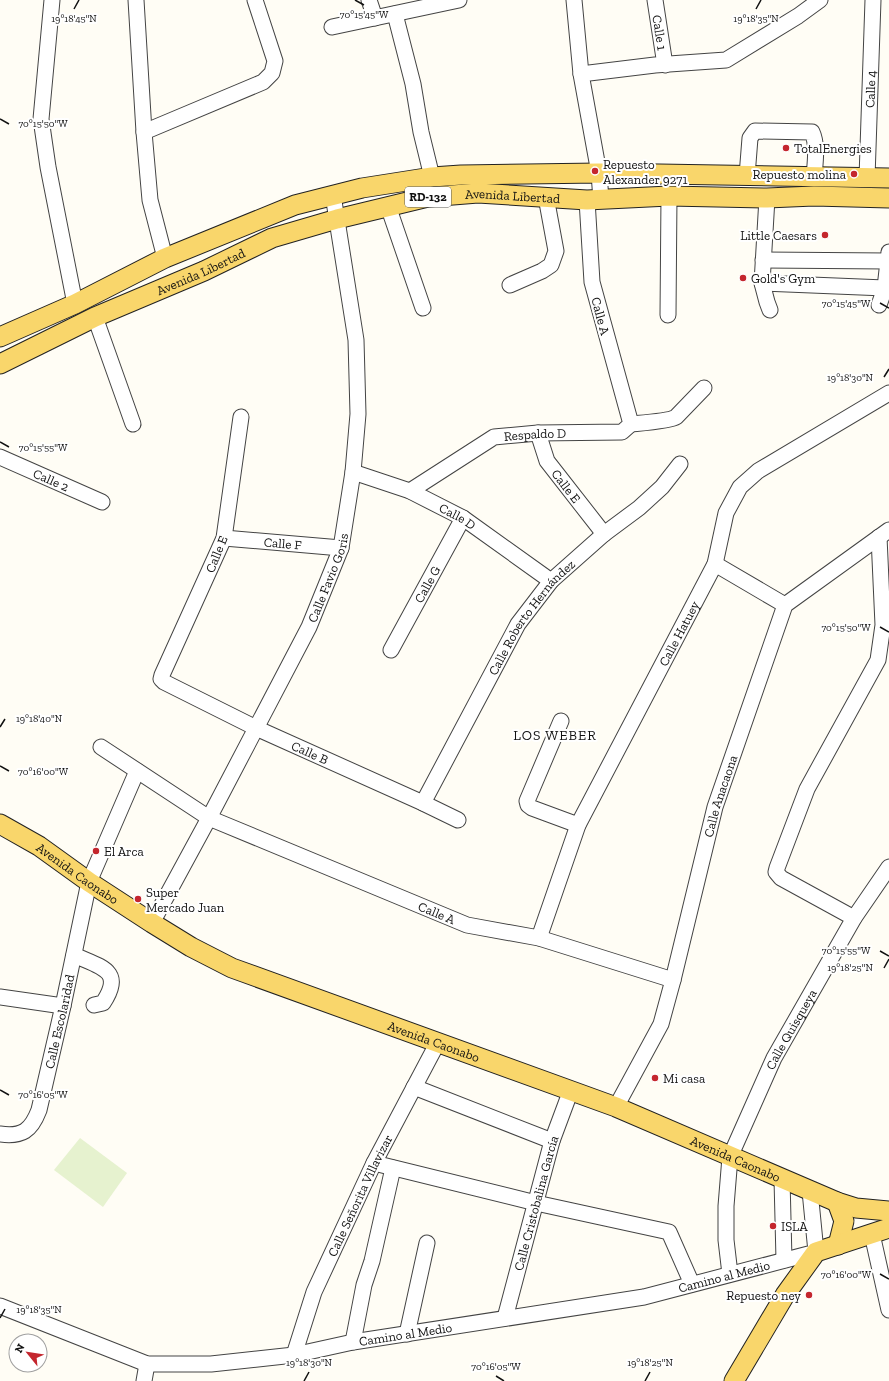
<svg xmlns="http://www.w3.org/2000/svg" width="889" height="1381" font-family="'Zilla Slab',serif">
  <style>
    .pitch { fill: #e6f2cf }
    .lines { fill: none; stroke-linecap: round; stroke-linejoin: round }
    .minor-casing { stroke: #444; stroke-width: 17 }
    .major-casing { stroke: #222; stroke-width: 21 }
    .minor { stroke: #fff; stroke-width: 15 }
    .major { stroke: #f9d66b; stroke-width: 19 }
    .ticks { fill: none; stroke: #111; stroke-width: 1.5 }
    .poi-dot { fill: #c4262e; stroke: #fff; stroke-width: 1.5 }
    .labels { text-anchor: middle; stroke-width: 4; stroke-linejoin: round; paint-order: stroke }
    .shield { fill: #fff; stroke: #585858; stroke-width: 1 }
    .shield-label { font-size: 12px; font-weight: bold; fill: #111 }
    .street-label { font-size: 13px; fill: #111; stroke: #fff }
    .poi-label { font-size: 13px; fill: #111; stroke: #fff; text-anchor: start }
    .neighbourhood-label { font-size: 14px; letter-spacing: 1px; fill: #111; stroke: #fff }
    .ticks-label { font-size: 10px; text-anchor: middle; fill: #111; stroke: #fff; stroke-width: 4; stroke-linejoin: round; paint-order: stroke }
  </style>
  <rect width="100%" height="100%" fill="#fffdf5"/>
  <path class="pitch" d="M80,1138L127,1173L103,1207L54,1170Z"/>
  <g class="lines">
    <g class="minor-casing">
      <g id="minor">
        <path d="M52,0L41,119L48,167L75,304"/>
        <path d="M136,0L144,132L150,200L165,258"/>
        <path d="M369,0L375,18"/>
        <path d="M574,0L581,74L599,173L601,200"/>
        <path id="s1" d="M655,0L665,65"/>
        <path d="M395,14L413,84L421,132L432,177"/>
        <path d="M332,27L459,0"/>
        <path d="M581,74L655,65L726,60L798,16L820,0"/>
        <path d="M144,132L263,82L272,73L275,61L255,0"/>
        <path d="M747,176L750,138L755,131L812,132C818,145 815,163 814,177"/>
        <path id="s2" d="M867,178L873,0"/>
        <path d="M767,198L762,283L767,302L770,310"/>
        <path d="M388,206L423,308"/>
        <path d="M763,260L888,261"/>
        <path d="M762,283L885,288"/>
        <path d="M510,285L542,271L551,265L556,251L546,197"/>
        <path d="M879,305L885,288L889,252"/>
        <path d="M668,315L669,196"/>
        <path d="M95,317L133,424"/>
        <path id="s3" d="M241,417L224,538L162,675L161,679L164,682L256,728L423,803L458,820"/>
        <path d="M631,424C641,423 670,421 676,417L704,388"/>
        <path id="s4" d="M538,433L547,461L604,534"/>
        <path id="s5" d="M0,457L102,502"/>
        <path id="s6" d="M353,472L410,491L463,518L551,581"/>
        <path id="s7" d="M410,491L494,437L538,433L622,432L631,424L592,282L587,200"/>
        <path id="s8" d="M224,538L341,548"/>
        <path d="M715,564L785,605"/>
        <path id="s9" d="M391,650L463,518"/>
        <path d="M561,721L527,801L528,805L532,808L578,825"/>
        <path id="s10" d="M101,747L209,818L467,925L539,938L673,980"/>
        <path id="s11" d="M423,803L518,624L551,581L604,534L639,508L662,487L680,464"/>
        <path d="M854,918L781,878L776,872L777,868L807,789L878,660L883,625L879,537"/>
        <path id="s12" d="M152,923L209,818L309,627L341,548L353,472L358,414L356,340L333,195"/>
        <path id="s13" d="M539,938L578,825L715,564L726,513L740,487L758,471L889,393"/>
        <path d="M74,955C100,967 125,970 103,1003L94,1005"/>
        <path d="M0,997L63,1006"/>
        <path d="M414,1087L552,1141"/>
        <path id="s14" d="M616,1107L661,1024L673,980L715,807L785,605L889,530"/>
        <path id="s15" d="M0,1134C22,1137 31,1131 39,1110L63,1006L89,882L137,771"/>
        <path d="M374,1163L536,1203L669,1232L692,1284"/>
        <path d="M782,1179L784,1260"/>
        <path d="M872,1234L889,1310"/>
        <path id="s16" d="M730,1274L726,1240V1206L730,1157L774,1058L854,918L889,867"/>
        <path id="s17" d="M0,1306L147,1364H211L294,1355L353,1342L644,1297L816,1252L810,1191"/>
        <path id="s18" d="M505,1318L552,1141L571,1090"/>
        <path d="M407,1334L427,1243"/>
        <path d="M353,1342L364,1285L372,1261L393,1168"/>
        <path id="s19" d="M294,1355L314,1292L374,1163L438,1042"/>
        <path d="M144,1381L147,1364"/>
      </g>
    </g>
    <g class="major-casing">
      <g id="major">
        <path d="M0,337L75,304L165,258L295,205L362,188L432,177L461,175L599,173L889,178"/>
        <path id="s20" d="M0,364L95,317L204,271L272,238L337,219L428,197L478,193L587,200L669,196L767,198L814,196L889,198"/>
        <path id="s21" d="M0,824L39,846L89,882L152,923L191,947L232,968L616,1107L837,1202L856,1208L889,1211"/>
        <path d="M837,1202L844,1221L838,1245"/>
        <path d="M734,1381L785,1295L816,1252L889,1228"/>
      </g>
    </g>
    <use href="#minor" class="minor"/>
    <use href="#major" class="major"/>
  </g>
  <path class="ticks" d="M355,0L364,5M74,9L79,0M756,9L761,0M0,119L9,124M880,303L889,308M884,377L889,369M0,442L9,447M880,627L889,632M0,727L5,719M0,766L9,771M880,951L889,956M884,968L889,959M0,1090L9,1095M880,1274L889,1279M0,1318L5,1309M496,1376L504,1381M304,1381L309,1372M645,1381L650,1372"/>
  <g class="poi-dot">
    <circle cx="786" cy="148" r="4"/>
    <circle cx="595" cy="171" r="4"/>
    <circle cx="854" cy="174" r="4"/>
    <circle cx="825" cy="235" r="4"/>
    <circle cx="743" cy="278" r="4"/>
    <circle cx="96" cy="851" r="4"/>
    <circle cx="138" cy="899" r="4"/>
    <circle cx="655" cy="1078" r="4"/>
    <circle cx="773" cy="1226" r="4"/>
    <circle cx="809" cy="1295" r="4"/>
  </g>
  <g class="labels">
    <rect class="shield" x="405" y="187" width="46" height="20" rx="3"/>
    <g class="shield-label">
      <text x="428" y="201">RD-132</text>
    </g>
    <g class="street-label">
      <text dy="5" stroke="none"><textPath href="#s1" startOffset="33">Calle 1</textPath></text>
      <text dy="5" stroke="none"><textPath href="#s2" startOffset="89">Calle 4</textPath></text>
      <text dy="5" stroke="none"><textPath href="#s20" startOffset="546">Avenida Libertad</textPath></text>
      <text dy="5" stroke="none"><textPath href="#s20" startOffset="221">Avenida Libertad</textPath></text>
      <text transform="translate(601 316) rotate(75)" y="5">Calle A</text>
      <text dy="5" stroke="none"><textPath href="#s7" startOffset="141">Respaldo D</textPath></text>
      <text dy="5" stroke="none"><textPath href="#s5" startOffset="56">Calle 2</textPath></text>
      <text dy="5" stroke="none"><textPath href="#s4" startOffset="61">Calle E</textPath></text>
      <text dy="5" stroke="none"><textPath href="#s6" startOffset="114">Calle D</textPath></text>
      <text dy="5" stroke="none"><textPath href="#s8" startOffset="59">Calle F</textPath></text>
      <text transform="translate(216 554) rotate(-68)" y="5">Calle E</text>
      <text dy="5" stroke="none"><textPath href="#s12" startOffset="388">Calle Favio Goris</textPath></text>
      <text dy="5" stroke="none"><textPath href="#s9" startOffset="75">Calle G</textPath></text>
      <text dy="5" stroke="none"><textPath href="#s11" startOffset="216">Calle Roberto Hernández</textPath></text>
      <text dy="5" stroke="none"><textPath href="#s13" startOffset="336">Calle Hatuey</textPath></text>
      <text dy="5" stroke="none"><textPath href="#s3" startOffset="443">Calle B</textPath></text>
      <text dy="5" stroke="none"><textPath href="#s14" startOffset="330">Calle Anacaona</textPath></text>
      <text dy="5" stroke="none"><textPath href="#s21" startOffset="92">Avenida Caonabo</textPath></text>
      <text dy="5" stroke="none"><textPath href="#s10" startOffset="376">Calle A</textPath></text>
      <text dy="5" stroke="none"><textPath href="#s15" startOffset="142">Calle Escolaridad</textPath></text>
      <text dy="5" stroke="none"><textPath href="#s16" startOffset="259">Calle Quisqueya</textPath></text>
      <text dy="5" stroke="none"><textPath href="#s21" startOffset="488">Avenida Caonabo</textPath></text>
      <text dy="5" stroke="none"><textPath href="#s21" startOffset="812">Avenida Caonabo</textPath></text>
      <text dy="5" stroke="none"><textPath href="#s19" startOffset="173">Calle Señorita Villavizar</textPath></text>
      <text dy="5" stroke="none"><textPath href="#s18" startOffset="119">Calle Cristobalina García</textPath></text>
      <text dy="5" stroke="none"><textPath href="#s17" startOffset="743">Camino al Medio</textPath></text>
      <text dy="5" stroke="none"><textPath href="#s17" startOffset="419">Camino al Medio</textPath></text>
    </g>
    <g class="poi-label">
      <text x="794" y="153">TotalEnergies</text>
      <text x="603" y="169">Repuesto<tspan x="603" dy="15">Alexander 9271</tspan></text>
      <text x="846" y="179" text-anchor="end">Repuesto molina</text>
      <text x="817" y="240" text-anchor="end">Little Caesars</text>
      <text x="751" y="283">Gold's Gym</text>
      <text x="104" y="856">El Arca</text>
      <text x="146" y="897">Super<tspan x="146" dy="15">Mercado Juan</tspan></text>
      <text x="663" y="1083">Mi casa</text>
      <text x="781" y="1231">ISLA</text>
      <text x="801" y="1300" text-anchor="end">Repuesto ney</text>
    </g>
    <g class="neighbourhood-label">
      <text x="555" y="740">LOS WEBER</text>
    </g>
  </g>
  <g class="ticks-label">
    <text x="364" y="18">70°15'45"W</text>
    <text x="74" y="22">19°18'45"N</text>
    <text x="756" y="22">19°18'35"N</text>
    <text x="43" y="127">70°15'50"W</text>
    <text x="846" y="307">70°15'45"W</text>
    <text x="850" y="381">19°18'30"N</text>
    <text x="43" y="451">70°15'55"W</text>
    <text x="846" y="631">70°15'50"W</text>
    <text x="39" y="722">19°18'40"N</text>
    <text x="43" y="775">70°16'00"W</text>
    <text x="846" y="954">70°15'55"W</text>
    <text x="850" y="971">19°18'25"N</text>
    <text x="43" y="1098">70°16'05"W</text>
    <text x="846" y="1278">70°16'00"W</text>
    <text x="39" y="1313">19°18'35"N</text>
    <text x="309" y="1366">19°18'30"N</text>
    <text x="650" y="1366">19°18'25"N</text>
    <text x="496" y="1370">70°16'05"W</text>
  </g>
  <g transform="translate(28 1353) rotate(300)"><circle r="19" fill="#ffffff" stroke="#a0a0a0"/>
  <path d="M0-3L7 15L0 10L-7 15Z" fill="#c4262e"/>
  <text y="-6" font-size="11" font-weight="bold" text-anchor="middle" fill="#111111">N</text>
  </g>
</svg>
